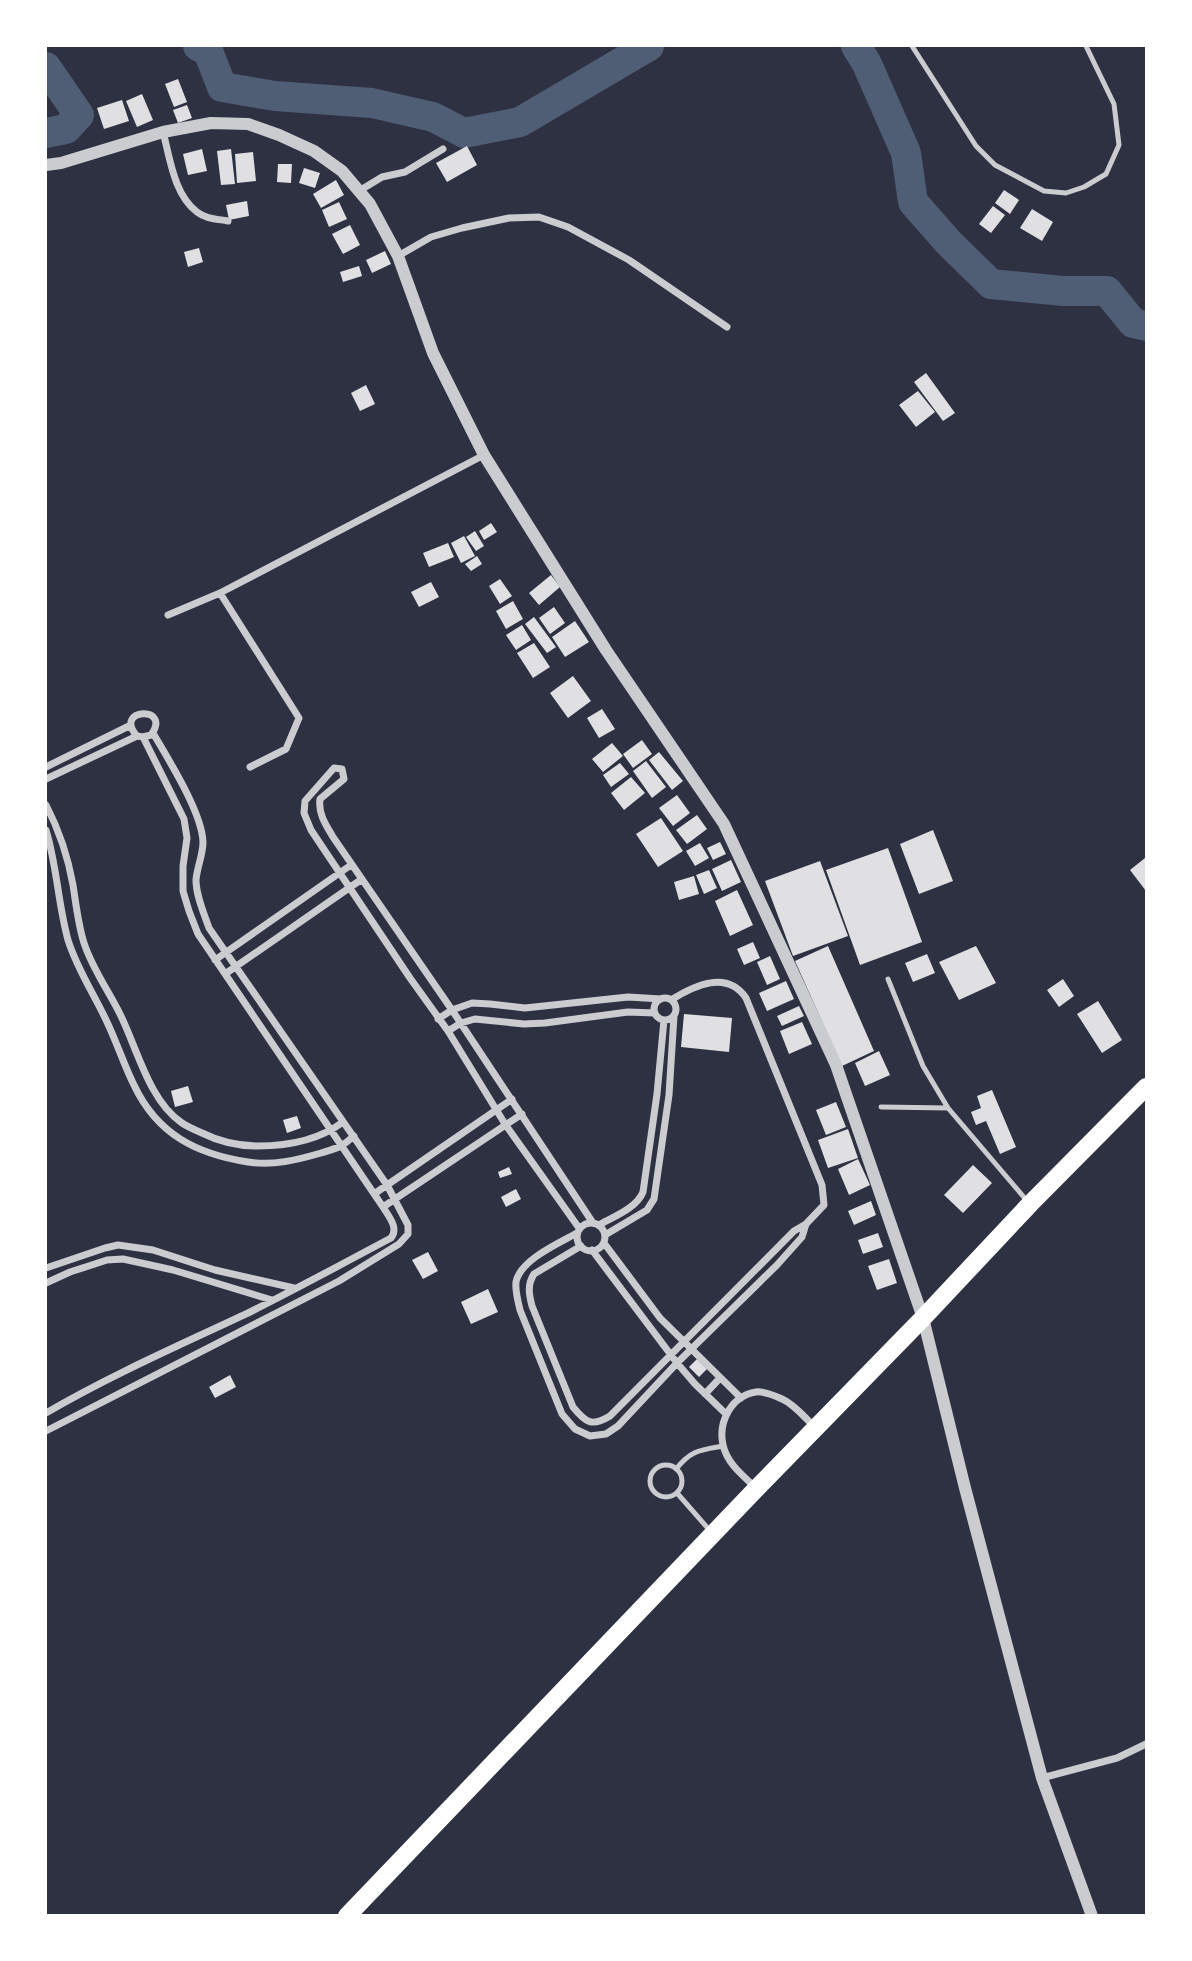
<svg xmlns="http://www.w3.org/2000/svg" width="1192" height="1961" font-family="Jost,sans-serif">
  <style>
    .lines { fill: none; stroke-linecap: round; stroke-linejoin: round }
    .river { stroke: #4f5d75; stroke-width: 30 }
    .building { fill: #e0e0e3 }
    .service { stroke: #caccd0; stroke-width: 5 }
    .minor { stroke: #caccd0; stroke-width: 7 }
    .tertiary { stroke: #caccd0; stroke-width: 12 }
    .primary { stroke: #fff; stroke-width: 18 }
  </style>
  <rect width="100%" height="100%" fill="#2d3142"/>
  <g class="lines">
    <path class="river" d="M198,46L208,51L222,87L275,96L372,103L433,117L464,133L520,122L649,46
      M856,46L867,64L906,153L913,202L949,243L991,284L1063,291H1107L1133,323L1146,326
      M46,67L79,115L66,129L46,133"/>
  </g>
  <path class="building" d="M178,79L187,102L174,107L165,84Z
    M142,94L153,120L137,127L126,101Z
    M122,100L129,121L104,129L97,108Z
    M187,105L192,118L178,123L173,110Z
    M467,146L477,165L447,182L436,163Z
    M202,149L207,171L188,175L183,154Z
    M231,149L235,184L221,185L217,151Z
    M253,152L256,181L237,183L235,154Z
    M278,164H292L291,183L277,182Z
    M304,168L320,173L315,188L299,183Z
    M336,180L344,195L321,208L313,194Z
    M1004,190L1019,200L1010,214L995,203Z
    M247,201L249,216L229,220L226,205Z
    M339,202L347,219L329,227L322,210Z
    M993,206L1005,215L991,233L979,224Z
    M1032,209L1053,222L1042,241L1020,228Z
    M350,225L360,245L343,254L332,234Z
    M199,248L203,262L188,267L184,252Z
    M385,251L391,264L372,273L366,260Z
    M359,266L362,276L343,282L340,272Z
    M926,373L955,413L943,421L914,382Z
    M366,385L375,404L360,411L351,393Z
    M918,391L935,412L916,427L899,405Z
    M491,523L497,532L484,540L479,531Z
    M475,531L484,546L476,551L466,537Z
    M464,536L475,556L461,563L451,543Z
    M448,543L454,557L429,567L423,553Z
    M477,556L482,564L471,571L465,564Z
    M551,575L560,587L539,605L529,593Z
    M500,579L512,596L500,604L489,586Z
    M431,582L439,597L419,607L411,592Z
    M513,601L523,619L506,629L496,611Z
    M554,607L565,623L550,634L539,618Z
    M534,617L556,647L547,653L525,624Z
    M575,621L589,642L565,657L552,637Z
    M522,625L531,640L516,650L506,635Z
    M534,643L550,667L533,678L517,653Z
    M573,676L591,701L568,718L550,693Z
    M602,709L615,729L599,738L587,718Z
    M642,740L652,754L633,768L623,754Z
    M612,743L623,756L603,772L592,759Z
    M659,752L683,781L672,790L649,760Z
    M646,761L666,787L652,798L633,771Z
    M620,763L629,774L611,787L603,775Z
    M631,777L645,793L624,810L611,793Z
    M677,795L690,813L673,826L659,808Z
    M697,815L707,829L687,844L676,830Z
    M661,818L683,851L658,867L636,834Z
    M933,830L953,881L919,894L900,844Z
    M720,842L726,854L713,860L707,848Z
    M700,843L709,858L695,866L686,851Z
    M888,848L922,942L860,965L826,870Z
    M1145,858L1146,860V891L1130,870Z
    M731,860L741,882L722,891L712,869Z
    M820,861L848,936L793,956L765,881Z
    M709,870L717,888L704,894L696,875Z
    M694,876L699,894L679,900L674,882Z
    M737,890L753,925L730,936L715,901Z
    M753,942L760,958L744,965L737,949Z
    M828,946L874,1051L842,1066L795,961Z
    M976,946L996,983L959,1000L939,962Z
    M927,954L935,973L913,982L905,963Z
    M770,956L780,979L767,985L757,962Z
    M1063,979L1074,996L1059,1007L1047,990Z
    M786,981L794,999L767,1011L759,993Z
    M1098,1001L1122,1040L1102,1053L1077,1014Z
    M799,1006L804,1016L782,1026L777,1016Z
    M684,1014L732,1018L729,1052L681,1047Z
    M802,1022L812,1044L789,1054L780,1031Z
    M879,1051L890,1075L865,1086L855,1063Z
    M188,1086L193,1102L175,1107L171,1091Z
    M992,1090L1016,1147L1000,1154L986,1121L976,1125L971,1112L981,1108L977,1096Z
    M836,1102L846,1127L826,1135L816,1110Z
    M297,1116L301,1128L287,1133L283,1120Z
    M848,1129L858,1158L828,1168L818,1140Z
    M858,1159L870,1185L849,1195L838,1169Z
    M973,1165L992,1183L963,1213L944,1195Z
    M509,1167L512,1174L500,1178L498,1172Z
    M516,1189L521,1199L506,1207L501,1197Z
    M871,1201L876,1215L854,1225L848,1211Z
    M878,1233L883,1247L863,1254L858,1240Z
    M428,1252L438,1271L423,1279L412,1260Z
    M889,1259L897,1283L877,1290L868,1266Z
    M488,1289L498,1312L471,1324L461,1302Z
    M697,1359L707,1369L699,1377L689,1367Z
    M230,1375L236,1387L215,1398L209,1387Z"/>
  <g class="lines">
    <path class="service" d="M912,46L976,146L995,165L1044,191L1066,193L1084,187L1106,174L1119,145L1114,104L1086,46
      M888,979L923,1066L948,1108L1028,1202
      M881,1107L948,1108
      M650 1481a16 16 0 1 1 32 0a16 16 0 1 1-32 0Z
      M676,1469C691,1450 700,1450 723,1446
      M677,1493L712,1533"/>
    <path class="minor" d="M163,132C170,158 174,195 197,212C206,219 217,219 228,221
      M359,191L382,177L405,172L443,149
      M398,256L431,237L462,228L509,218L539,217L568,227L629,260L727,327
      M220,593L299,718L286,749L250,767
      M168,615L220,593L484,455
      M46,767L131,725
      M46,779L137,736L143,737L151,735C173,705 112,708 137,736
      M46,805C59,830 68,857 73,885C76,904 78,924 84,943C92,968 108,990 120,1014C137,1048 149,1101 182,1123C188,1127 195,1130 202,1133C220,1142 237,1146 258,1146C288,1146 319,1140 343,1122
      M46,830C57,866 58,904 68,940C77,969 94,994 107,1022C117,1043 124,1065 134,1085C157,1134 196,1154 248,1162C273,1166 297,1160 321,1153C327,1151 335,1149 341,1146C345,1144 350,1139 354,1136
      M215,960L351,865
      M225,974L362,879
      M654 1009a11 11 0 1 1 22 0a11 11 0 1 1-22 0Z
      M438,1019L452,1010L472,1003L490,1004L525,1008L628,997L661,999
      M448,1031L461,1023L475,1019L524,1024L545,1023L628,1012L655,1013
      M374,1194L512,1099
      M383,1207L522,1114
      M577 1237a14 14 0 1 1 28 0a14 14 0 1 1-28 0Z
      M599,1225C613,1217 637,1208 643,1192L657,1094L664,1020
      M579,1228L505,1124L448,1031L410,978L311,830L304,813L305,801L334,768L342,769L344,779L320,799C318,814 326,825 333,837L452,1010L593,1223
      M577,1233C559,1243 520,1260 516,1282C515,1291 518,1301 520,1310L562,1414L575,1429L590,1436L606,1434L618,1426L677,1363L777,1265L802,1237L806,1224
      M605,1235L647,1210L654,1199L669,1095L674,1016
      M604,1243L660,1318L741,1398
      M581,1246L534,1274C527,1285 529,1294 532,1306L573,1407C586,1423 592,1427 610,1416L794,1231L806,1224L824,1205L822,1185L746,998C727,970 695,985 671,1000
      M592,1250L677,1363L695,1384L725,1413
      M46,1268L105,1248L118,1245L153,1250L215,1270L294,1288
      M46,1283L70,1272L107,1260L123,1259L173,1270L272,1300
      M705,1394L720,1378
      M46,1413C111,1375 180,1345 248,1313C296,1289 344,1263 391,1238C399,1228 389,1217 383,1207L198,934L189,911L183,891V866L187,838L184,819L143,737
      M46,1431L339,1281L399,1244L408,1234V1225L387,1185L209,928C204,913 196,896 196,880C197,867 203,855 203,842C202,812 168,759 153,733
      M755,1487C742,1475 727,1463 723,1445C718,1422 731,1396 756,1392C763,1391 776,1396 782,1399C794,1404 805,1418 815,1427
      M1042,1778L1117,1758L1146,1744"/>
    <path class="tertiary" d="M46,165L61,163L163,132L211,123L248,124L279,135L314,151L342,171L370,204L398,256L433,353L484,455L606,650L724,824L836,1065L923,1318L965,1488L1042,1778L1092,1916"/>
    <path class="primary" d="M347,1916L756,1489L923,1318L1030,1204L1146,1087"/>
  </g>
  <rect width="1192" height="1961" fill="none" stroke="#ffffff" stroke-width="94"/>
</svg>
